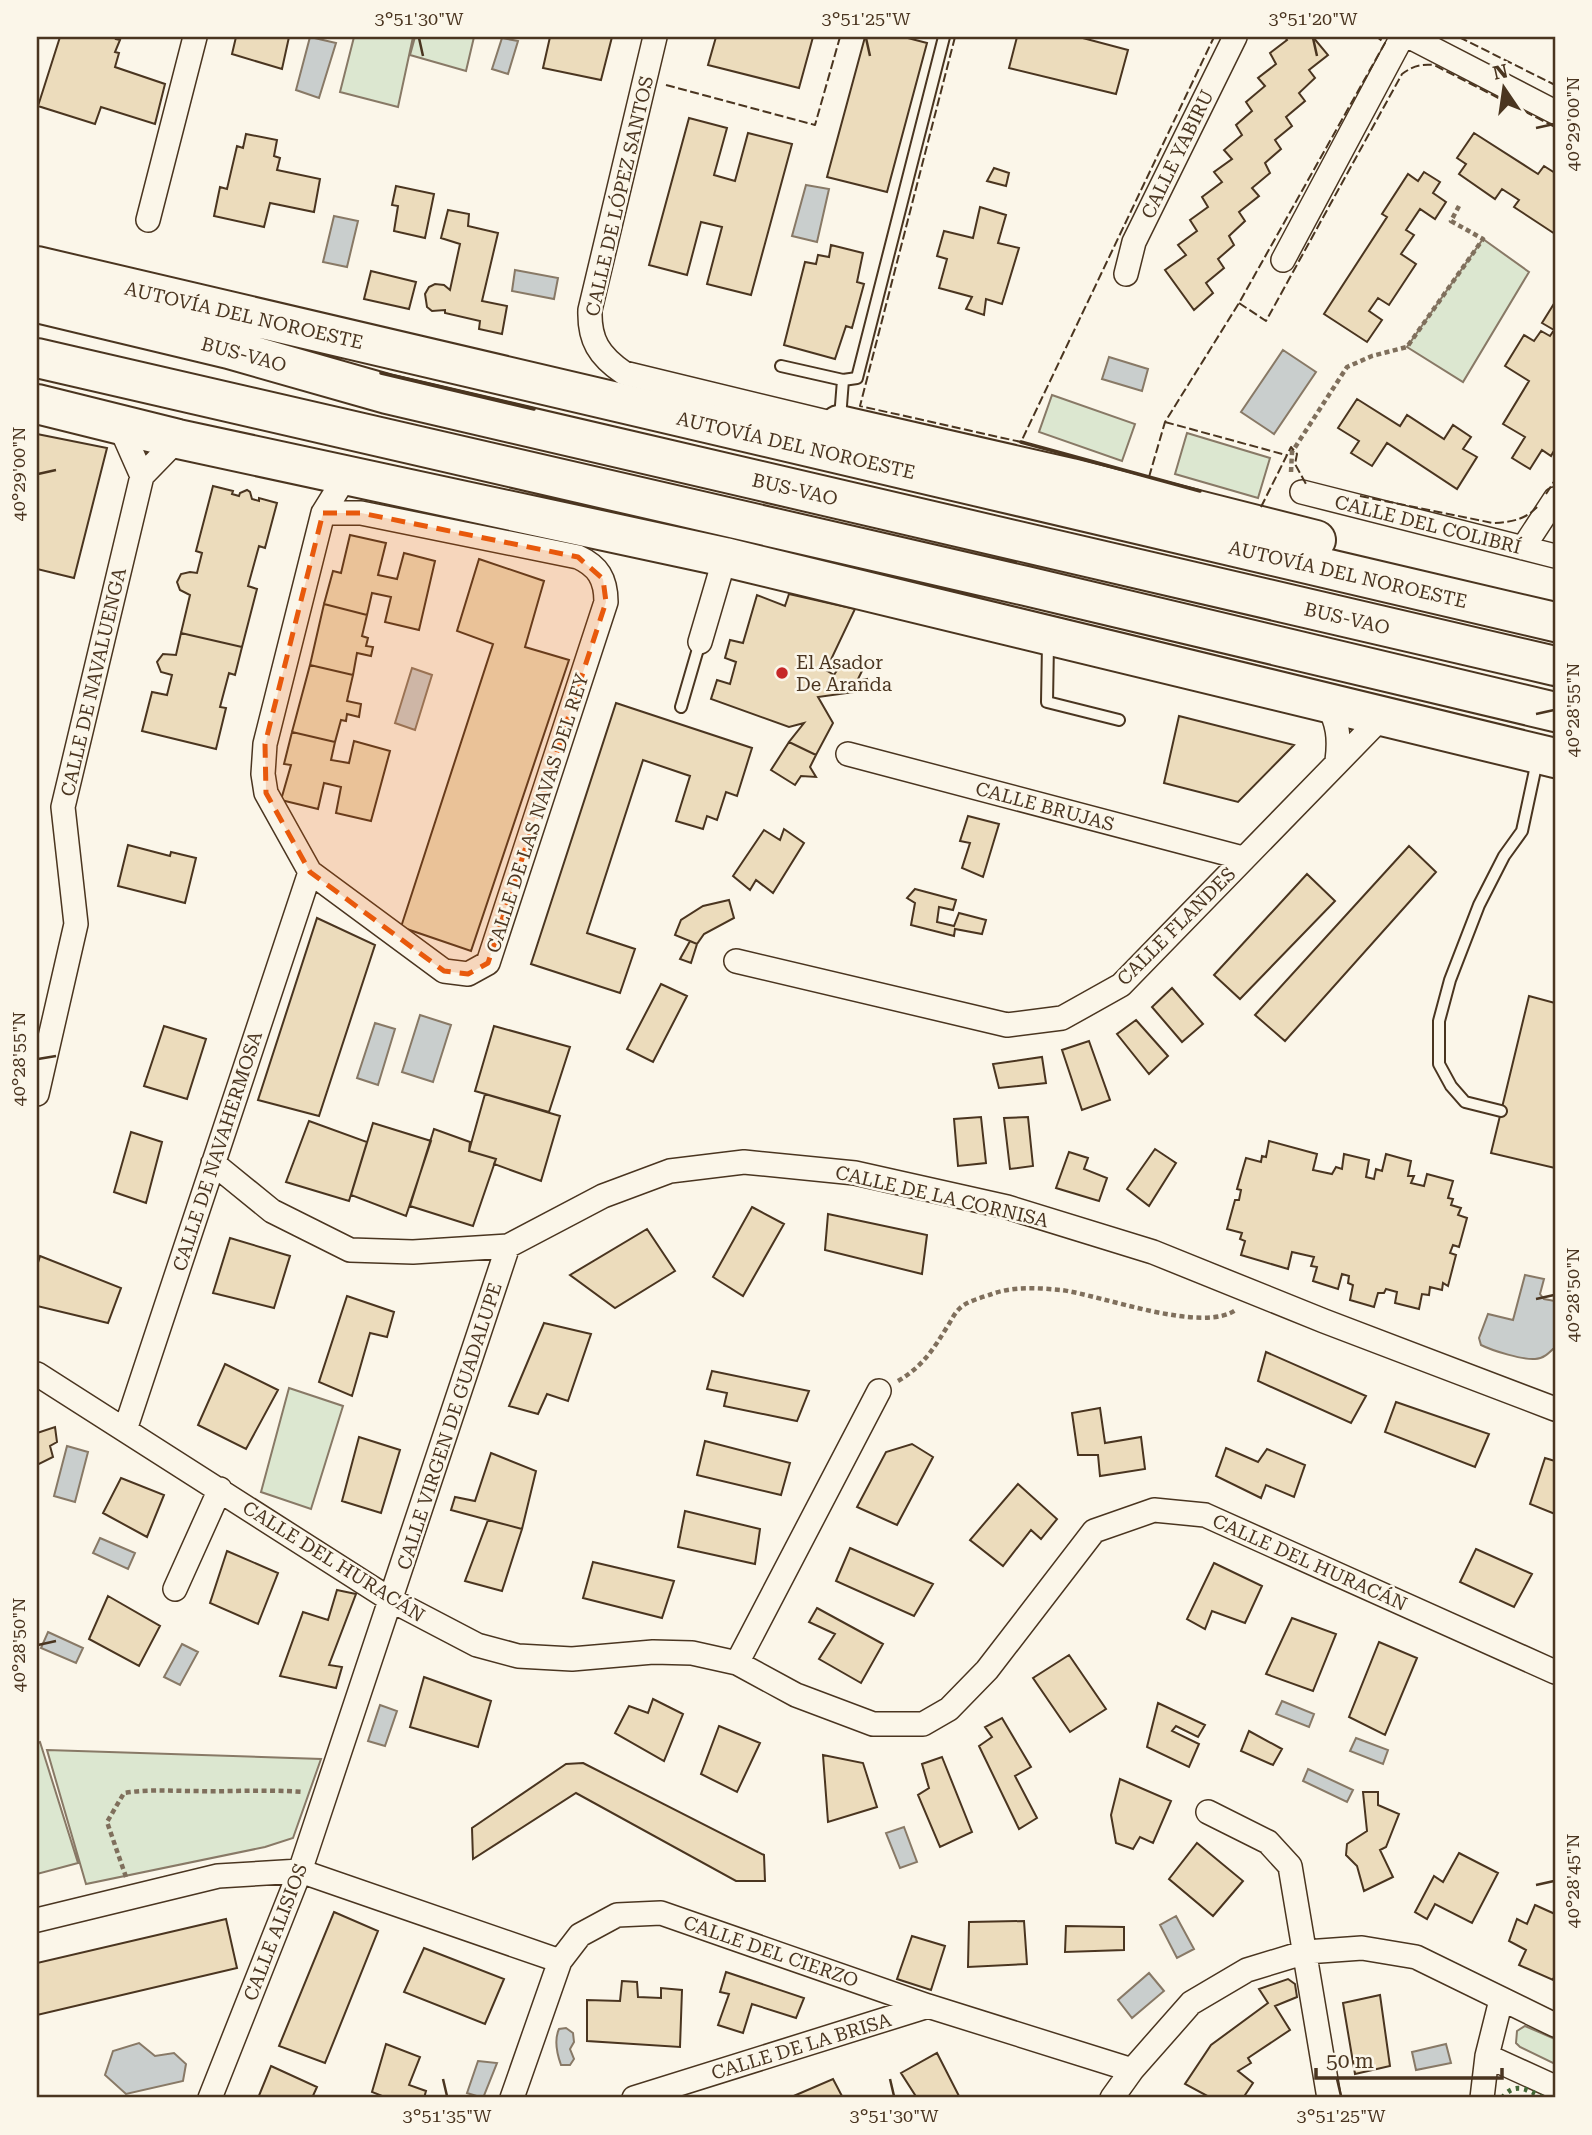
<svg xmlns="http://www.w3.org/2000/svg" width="1592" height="2135" font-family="'Roboto Serif',serif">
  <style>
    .green { fill: #dce7d0; stroke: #887966; stroke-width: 2 }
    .water { fill: #c9cecd; stroke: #887966; stroke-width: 2 }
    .building { fill: #ecdcbc; stroke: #4a3520; stroke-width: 2 }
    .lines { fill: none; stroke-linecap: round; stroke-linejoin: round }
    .service-casing { stroke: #4a3520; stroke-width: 14 }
    .minor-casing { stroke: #4a3520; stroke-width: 26 }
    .motorway-casing { stroke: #4a3520; stroke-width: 42 }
    .path { stroke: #7f6f5c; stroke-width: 4.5; stroke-dasharray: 5 3.5; stroke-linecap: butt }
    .service { stroke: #fbf6e9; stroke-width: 10 }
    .minor { stroke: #fbf6e9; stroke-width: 23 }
    .motorway { stroke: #fbf6e9; stroke-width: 38 }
    .hedge { stroke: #436837; stroke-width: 5; stroke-dasharray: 3.5 5; stroke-linecap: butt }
    .fence { stroke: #4a3520; stroke-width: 2; stroke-dasharray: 9 3.5; stroke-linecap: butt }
    .wall { stroke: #4a3520; stroke-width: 3.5 }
    .marked { fill: #e8590c; fill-opacity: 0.2; stroke: #e8590c; stroke-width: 5; stroke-dasharray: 14 9; stroke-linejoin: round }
    .ticks { fill: none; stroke: #4a3520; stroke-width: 2.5 }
    .poi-dot { fill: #c62828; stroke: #fbf6e9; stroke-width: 2.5 }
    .labels { text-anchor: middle; stroke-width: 5; stroke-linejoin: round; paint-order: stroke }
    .street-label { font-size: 19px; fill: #4a3520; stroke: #fbf6e9 }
    .poi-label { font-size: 19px; fill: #4a3520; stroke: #fbf6e9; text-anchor: start }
    .neatline { fill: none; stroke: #4a3520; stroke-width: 2.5 }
    .ticks-label { font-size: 18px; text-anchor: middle; fill: #4a3520 }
  </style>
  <rect width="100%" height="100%" fill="#fbf6e9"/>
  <path class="green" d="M354,37H413L398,107L340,92Z
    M415,37H474L466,71L410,55Z
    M1483,239L1529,272L1463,382L1407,347Z
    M1052,395L1135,424L1122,461L1039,432Z
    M1187,433L1270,458L1258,498L1175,474Z
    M289,1388L343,1406L311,1509L261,1492Z
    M40,1742L78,1863L37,1874V1743Z
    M47,1750L321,1759L293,1838L265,1847L86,1884Z
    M1525,2026L1555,2039V2064L1520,2047L1516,2043L1517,2031Z"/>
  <path class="water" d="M310,37L336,43L319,98L296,90Z
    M502,38L518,41L508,74L492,69Z
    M806,185L829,189L817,242L792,236Z
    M334,216L358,221L347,267L323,262Z
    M515,270L558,278L554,299L512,291Z
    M1283,350L1316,372L1274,434L1241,412Z
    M1109,357L1148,369L1142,391L1102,379Z
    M412,668L432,675L415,730L395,723Z
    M420,1015L451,1025L433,1082L402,1072Z
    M375,1023L395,1029L378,1085L357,1078Z
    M1525,1275L1544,1279L1540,1294L1544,1299L1555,1301L1554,1348C1549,1353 1543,1359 1535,1359C1523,1360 1493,1351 1481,1345L1479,1338L1488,1314L1513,1320Z
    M67,1446L88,1452L75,1502L54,1496Z
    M100,1538L135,1553L128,1569L93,1553Z
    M48,1632L83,1648L76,1663L41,1648Z
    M182,1644L198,1652L180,1685L164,1677Z
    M1282,1701L1314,1714L1309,1727L1276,1714Z
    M380,1705L397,1711L385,1746L368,1741Z
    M1356,1738L1388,1750L1383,1764L1350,1751Z
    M1308,1769L1353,1790L1347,1802L1303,1781Z
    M904,1827L917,1862L900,1868L886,1833Z
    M1176,1916L1194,1949L1177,1958L1160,1925Z
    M1149,1973L1164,1991L1132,2018L1118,2000Z
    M566,2028L573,2033L574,2042L570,2049L574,2059L570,2065H561C557,2054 554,2040 559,2029Z
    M139,2043L155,2056L174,2053L186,2064L183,2081L126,2094L105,2075L113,2051Z
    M1446,2044L1451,2063L1416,2070L1412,2052Z
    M478,2061L497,2063L483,2098L467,2093Z"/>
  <path class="building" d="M60,37H117L116,39L120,40L115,52L119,53L115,67L165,84L155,124L101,107L95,124L38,106Z
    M236,37H289L282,69L232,54Z
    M550,37H612L601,80L543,68Z
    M716,37H813L799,88L708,65Z
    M865,37H904L927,43L887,192L827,177Z
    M1017,37H1079L1128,50L1116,94L1009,68Z
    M1285,37H1313L1328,55L1309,70L1315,78L1299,93L1305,101L1286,117L1292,126L1275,140L1281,149L1265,163L1270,173L1252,188L1259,196L1239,212L1245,221L1229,236L1234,245L1218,259L1224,268L1206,283L1213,293L1194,310L1165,270L1186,255L1178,245L1197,231L1190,220L1208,207L1202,197L1222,182L1214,172L1232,159L1224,150L1242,135L1236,125L1252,111L1246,102L1265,86L1258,78L1276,64L1270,53L1287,40Z
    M689,118L727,128L714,175L735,181L748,133L792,144L751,295L707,284L722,227L701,222L687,275L649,265Z
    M1474,133L1538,174L1544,166L1555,173V234L1514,207L1519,200L1502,189L1495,199L1459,174L1466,164L1457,158Z
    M246,134L277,140L274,156L280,158L277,170L320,179L314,212L270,203L264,227L214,216L220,187L227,189L237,146L243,148Z
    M994,168L1009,173L1006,186L987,181Z
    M1424,172L1440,182L1433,193L1446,202L1435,219L1420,209L1406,230L1414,235L1401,254L1416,264L1389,305L1378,298L1369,311L1382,320L1367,342L1324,314L1387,217L1382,214L1408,174L1418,181Z
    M396,186L434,194L425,238L394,231L398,206L392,205Z
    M980,207L1006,215L998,243L1019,248L1002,304L986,299L984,315L966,309L972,297L939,288L947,259L937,256L944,231L973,238Z
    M448,210L469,214L468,226L498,233L482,301L507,306L502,334L479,329L480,321L445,313V310L432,311L427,307L425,294L429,287L435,284L444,285L450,290L460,244L441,238Z
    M831,245L863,253L857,282L864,284L852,328L846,326L835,359L784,345L805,262L816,264L818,255L829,257Z
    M371,271L416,282L409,309L364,299Z
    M1555,302V449L1551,456L1542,450L1530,469L1512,458L1525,437L1503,424L1529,381L1505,366L1524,335L1534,341L1541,331L1550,336L1554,330L1542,323Z
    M1357,399L1400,426L1407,415L1444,439L1453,425L1471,437L1463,449L1477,457L1457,489L1387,443L1372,466L1351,453L1359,441L1338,428Z
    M37,434L107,448L74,578L37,569Z
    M213,486L233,491L232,494L239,496L240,493L247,490L250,492L252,499L259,501V498L277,503L265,548L259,546L248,586L257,589L242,647L181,633L190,595L180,590L177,582L181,574L190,572L197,573L202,553L196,551Z
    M350,535L386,543L378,575L397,579L404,553L435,561L419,630L385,622L391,597L372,593L367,615L324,604L333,571L341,573Z
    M479,559L544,581L525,647L569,660L471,951L401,927L493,644L457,631Z
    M789,594L855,609L826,670L834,675L843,661L862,671L857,681L867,679L869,690L818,697L833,723L816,755L789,742L804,723L789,727L711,699L717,680L730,684L736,662L725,658L730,640L743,643L757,595L785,606Z
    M324,604L367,615L362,636L368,638L366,646L373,647L371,656L357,653L353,675L310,665Z
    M181,633L242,647L235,675L229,673L220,707L226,708L216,749L142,731L152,692L167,695L172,675L161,672L157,662L163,654L176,655Z
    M310,665L353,675L347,701L361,704L359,717L347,714L346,721L341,720L335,742L292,732Z
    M616,703L752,748L737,796L726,792L717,820L707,816L703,829L676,821L690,776L643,760L587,933L635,949L620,993L531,964Z
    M1179,716L1294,745L1238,802L1164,783Z
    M292,732L335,742L331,760L349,763L354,741L390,751L371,821L336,813L341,787L324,783L318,809L281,800L291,765L284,764Z
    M789,742L816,755L810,767L816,777L801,776L795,785L771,770Z
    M968,816L999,824L983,877L962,868L970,843L960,841Z
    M784,829L804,843L773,893L756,880L750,890L733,876L764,830L780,840Z
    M128,845L170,856L171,852L196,858L185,903L118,886Z
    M1409,846L1436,872L1285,1041L1255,1015Z
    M1307,874L1335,901L1240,999L1214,975Z
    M915,889L956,900L953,910L939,907L937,922L954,926L959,913L986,920L982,934L955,929L954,936L911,925L915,903L907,898Z
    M729,900L734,918L704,934L697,944L675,935L681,920L703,906Z
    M317,918L375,945L319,1116L258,1100Z
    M690,941L697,944L691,963L680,959Z
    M661,984L687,996L653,1062L627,1049Z
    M1172,988L1203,1024L1182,1042L1152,1007Z
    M1529,996L1555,1003V1168L1491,1153Z
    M1136,1020L1168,1056L1149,1074L1117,1034Z
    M164,1026L206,1039L187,1099L144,1086Z
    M494,1026L570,1047L549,1112L475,1091Z
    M1089,1041L1110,1100L1082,1110L1062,1050Z
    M1042,1057L1046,1083L999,1088L993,1064Z
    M485,1094L560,1116L541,1181L494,1164L496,1159L469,1151Z
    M981,1117L986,1163L958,1166L954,1119Z
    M1028,1117L1033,1166L1010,1169L1004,1118Z
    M309,1121L367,1142L349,1201L286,1182Z
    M373,1123L431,1141L406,1216L351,1195Z
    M434,1129L470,1142L469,1151L496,1159L473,1226L410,1206Z
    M131,1132L162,1142L146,1203L114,1192Z
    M1269,1141L1317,1154L1313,1170L1332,1174L1336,1167L1342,1169L1344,1154L1369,1160L1366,1177L1374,1179L1376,1169L1382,1171L1386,1154L1411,1161L1408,1176H1414L1411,1183L1424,1186L1427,1174L1453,1181L1448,1198L1453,1199L1451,1205L1461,1208L1458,1215L1467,1218L1459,1247L1453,1245L1450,1253L1456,1255L1448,1286L1443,1283L1442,1290L1430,1287L1429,1295L1422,1294L1419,1309L1395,1303L1397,1292L1386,1289L1384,1293H1378L1374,1307L1350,1300L1353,1285L1348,1283L1349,1276L1342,1274L1338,1289L1313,1281L1317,1267L1311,1266L1314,1257L1292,1252L1288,1269L1241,1255L1245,1241L1240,1239L1242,1233L1227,1229L1235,1200H1239L1241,1190L1237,1189L1246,1158L1261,1162L1262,1156L1266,1157Z
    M1155,1149L1176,1163L1149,1206L1127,1189Z
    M1069,1152L1088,1158L1084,1169L1107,1178L1099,1201L1056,1188Z
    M752,1207L784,1224L743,1296L713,1277Z
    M828,1214L927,1235L922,1274L825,1250Z
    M647,1229L675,1271L615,1308L570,1275Z
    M230,1238L290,1256L274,1308L213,1293Z
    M40,1256L121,1288L108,1323L37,1306V1266Z
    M347,1296L394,1312L387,1337L370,1333L352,1396L319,1382Z
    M544,1323L591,1334L568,1401L547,1394L538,1414L509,1406Z
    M1266,1352L1366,1396L1351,1423L1258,1381Z
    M225,1364L278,1390L246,1449L198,1425Z
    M712,1371L809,1391L797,1421L724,1406L727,1393L707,1389Z
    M1396,1402L1489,1434L1475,1467L1385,1432Z
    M1100,1408L1105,1443L1141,1437L1145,1469L1100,1476L1098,1455H1078L1072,1413Z
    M55,1427L57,1442L50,1446L53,1457L37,1465V1433Z
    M359,1437L400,1450L381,1513L342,1501Z
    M705,1441L790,1463L781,1495L697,1475Z
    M912,1444L933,1457L897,1525L857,1507L886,1452Z
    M1226,1448L1258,1462L1267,1449L1305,1465L1294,1497L1266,1485L1261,1498L1216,1476Z
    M491,1453L536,1471L522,1529L451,1510L455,1497L475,1501Z
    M1545,1458L1555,1461V1514L1530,1504Z
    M121,1478L164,1495L147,1537L103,1513Z
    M1018,1484L1057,1519L1041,1539L1031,1530L1003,1566L970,1540Z
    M685,1511L760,1529L755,1564L678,1547Z
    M488,1520L522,1529L502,1591L465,1581Z
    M850,1548L933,1584L914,1616L836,1581Z
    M1476,1549L1532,1574L1514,1607L1460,1582Z
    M227,1551L278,1573L258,1624L210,1603Z
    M593,1562L674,1581L662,1618L583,1598Z
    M1214,1563L1262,1586L1245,1623L1212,1611L1205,1629L1187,1619Z
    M337,1590L356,1594L329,1665L342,1667L336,1688L280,1676L303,1612L328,1620Z
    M108,1596L160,1626L139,1666L89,1639Z
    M817,1608L883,1644L861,1683L819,1659L835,1634L809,1622Z
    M1292,1618L1336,1634L1313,1691L1266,1674Z
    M1379,1642L1417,1658L1385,1735L1349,1717Z
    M1069,1655L1106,1709L1070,1732L1033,1678Z
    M424,1677L491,1701L478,1747L410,1727Z
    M653,1699L683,1714L664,1761L615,1733L629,1706L648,1713Z
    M1158,1703L1205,1725L1198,1737L1176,1726L1172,1731L1199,1744L1189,1767L1147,1747Z
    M1002,1718L1031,1767L1015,1776L1037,1818L1019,1829L979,1746L992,1737L985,1727Z
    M719,1726L760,1743L737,1792L701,1774Z
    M1249,1731L1282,1749L1273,1765L1241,1751Z
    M823,1755L863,1763L877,1807L828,1822Z
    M942,1757L972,1832L940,1847L918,1795L929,1788L922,1764Z
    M583,1763L764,1855L765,1881H736L576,1793L473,1859L472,1828L566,1764Z
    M1120,1779L1171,1801L1153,1843L1140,1837L1133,1849L1116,1843L1111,1815Z
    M1363,1792H1378V1805L1399,1814L1386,1847L1380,1850L1393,1877L1364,1891L1357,1866L1346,1855L1347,1844L1367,1831Z
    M1197,1843L1243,1881L1213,1916L1169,1879Z
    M1459,1853L1498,1873L1472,1923L1435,1904L1427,1919L1415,1912L1434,1876L1443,1882Z
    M1535,1905L1555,1914V1974L1553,1980L1519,1965L1526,1950L1509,1941L1517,1919L1527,1924Z
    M334,1912L378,1931L325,2063L279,2046Z
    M226,1919L237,1968L37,2015V1963Z
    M1024,1921L1027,1964L968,1967L969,1922Z
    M1066,1926L1124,1927V1950L1065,1952Z
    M912,1936L945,1946L931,1990L897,1979Z
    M424,1948L504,1979L485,2024L404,1992Z
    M726,1972L804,1998L796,2018L752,2004L743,2033L718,2025L729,1994L720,1992Z
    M1288,1979L1295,1984L1297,1997L1275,2006L1290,2030L1248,2058L1251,2063L1238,2071L1253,2083L1243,2098H1211L1185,2084L1211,2045L1268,2003L1259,1989Z
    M622,1981L637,1982L638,1997L661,1998V1988L682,1990L680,2047L587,2041V2000L620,2001Z
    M1380,1995L1390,2066L1355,2074L1343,2003Z
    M386,2044L420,2057L409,2085L426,2091L424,2098H387L372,2092Z
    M937,2053L960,2098H917L901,2073Z
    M271,2066L317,2087L312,2098H258Z
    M833,2079L843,2098H789Z"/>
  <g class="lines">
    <g class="service-casing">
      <path id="service" d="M781,366L843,380L840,418
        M843,380L857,378L944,37
        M1048,643L1047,702L1119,720
        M681,707L700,642
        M1501,1111L1465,1102L1451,1086L1439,1064V1021L1450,980L1479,905L1504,856L1522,831L1537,761"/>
    </g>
    <g class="minor-casing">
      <path id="minor" d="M655,37L590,310C589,340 599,356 624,373L839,425
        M1410,37L1555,112
        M148,220L195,37
        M1283,260L1402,37
        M1126,274L1134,242L1235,37
        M119,424L142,476
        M1302,492L1555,556
        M323,513H361L578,557C598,566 606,579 606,602L488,963L468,974L444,971L310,872L266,793L263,774L265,744L323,513L346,476
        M1523,548L1555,499
        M700,642L725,557
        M1327,703C1338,723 1340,738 1337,761
        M848,754L1243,858
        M736,961L1007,1025L1062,1018L1121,985L1382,717
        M37,1094L76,924L63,807L142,476L178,439
        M213,1163L272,1211L350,1250L413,1252L508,1246L603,1196L670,1171L744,1162L855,1173L1007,1207L1153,1252L1324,1321L1555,1409
        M37,1374L391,1600L477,1645L518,1656L572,1659L653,1652L692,1653L737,1663L796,1695L873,1724H923L949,1709L987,1670L1094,1531L1154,1510L1205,1515L1555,1672
        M125,1430L310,872
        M175,1589L220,1489
        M737,1663L879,1391
        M1208,1812L1268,1842L1290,1866L1329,2098
        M37,1920L218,1876L300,1871L560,1961
        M1487,2056L1555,2087
        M210,2098L300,1871L508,1246
        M512,2098L560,1961L580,1935L617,1915L661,1913L928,2006L1132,2070
        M634,2098L928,2006
        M1112,2098L1132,2070L1191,2003L1247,1970L1306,1952L1362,1948L1416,1957L1555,2025
        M1482,2098L1487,2056L1501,2000"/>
    </g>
    <g class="motorway-casing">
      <path id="motorway" d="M37,266L1555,622
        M37,303L229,349L387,394L1555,666
        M37,358L1026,586L1555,712
        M37,404L178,439L725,557L1555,758
        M839,425L1071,478L1316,540"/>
    </g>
    <path class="path" d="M1291,472L1292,452L1347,367L1372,356L1407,347L1483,239L1451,221L1459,206
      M898,1381C922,1367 933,1350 947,1327C951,1321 954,1314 959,1309C965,1302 983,1297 992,1294C1014,1286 1038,1288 1061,1290C1101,1295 1204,1335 1237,1309
      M126,1877L107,1822L124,1793C148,1789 170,1791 194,1791C231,1792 266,1789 303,1792"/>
    <use href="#service" class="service"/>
    <use href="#minor" class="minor"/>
    <use href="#motorway" class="motorway"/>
    <path class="hedge" d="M1502,2098C1515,2081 1528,2090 1544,2098"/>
    <path class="fence" d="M955,37L860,406L1021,442L1214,37
      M1459,37L1555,85
      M666,85L815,125L840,37
      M1239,303L1266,321L1402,74C1413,66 1420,64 1434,65L1555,127
      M1165,422L1286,455
      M1149,477L1165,422L1239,303L1385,43L1377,37
      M1546,494L1555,480
      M1360,496L1493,523C1512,522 1525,520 1538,506
      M1261,507L1291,447L1297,454L1295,464L1306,484"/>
    <path class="wall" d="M381,373L534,409
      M1021,442L1200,491
      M1512,2098H1522"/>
  </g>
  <path class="marked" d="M323,513H361L578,557L603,579L606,602L488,963L468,974L444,971L310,872L266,793L265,744Z"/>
  <path class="ticks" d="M419,38L423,56M866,38L870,56M1313,38L1317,56M1536,128L1554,124M38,474L56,470M1536,714L1554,710M38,1059L56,1056M1536,1299L1554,1295M38,1645L56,1641M1536,1885L1554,1881M443,2079L447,2096M890,2079L894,2096M1337,2079L1341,2096"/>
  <circle class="poi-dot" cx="782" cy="673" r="7"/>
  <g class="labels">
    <g class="street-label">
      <text transform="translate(1177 154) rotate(-64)" y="7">CALLE YABIRU</text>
      <text transform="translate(619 196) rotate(-77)" y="7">CALLE DE LÓPEZ SANTOS</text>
      <text transform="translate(244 315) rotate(13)" y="7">AUTOVÍA DEL NOROESTE</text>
      <text transform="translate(244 354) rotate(15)" y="7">BUS-VAO</text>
      <text transform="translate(796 445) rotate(13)" y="7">AUTOVÍA DEL NOROESTE</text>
      <text transform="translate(795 489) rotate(13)" y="7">BUS-VAO</text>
      <text transform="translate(1428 524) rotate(14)" y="7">CALLE DEL COLIBRÍ</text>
      <text transform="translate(1348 574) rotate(13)" y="7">AUTOVÍA DEL NOROESTE</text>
      <text transform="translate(1347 618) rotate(13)" y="7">BUS-VAO</text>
      <text transform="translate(93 682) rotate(-77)" y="7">CALLE DE NAVALUENGA</text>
      <text transform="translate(1045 806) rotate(15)" y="7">CALLE BRUJAS</text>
      <text transform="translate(537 813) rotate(-72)" y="7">CALLE DE LAS NAVAS DEL REY</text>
      <text transform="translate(1176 926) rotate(-45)" y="7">CALLE FLANDES</text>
      <text transform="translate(217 1151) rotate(-72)" y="7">CALLE DE NAVAHERMOSA</text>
      <text transform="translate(942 1196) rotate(13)" y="7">CALLE DE LA CORNISA</text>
      <text transform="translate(449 1426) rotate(-72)" y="7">CALLE VIRGEN DE GUADALUPE</text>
      <text transform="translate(334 1561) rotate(32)" y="7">CALLE DEL HURACÁN</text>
      <text transform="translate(1310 1562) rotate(24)" y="7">CALLE DEL HURACÁN</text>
      <text transform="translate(275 1932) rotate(-69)" y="7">CALLE ALISIOS</text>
      <text transform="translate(771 1951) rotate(19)" y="7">CALLE DEL CIERZO</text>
      <text transform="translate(801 2046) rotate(-17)" y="7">CALLE DE LA BRISA</text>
    </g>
    <g class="poi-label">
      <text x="796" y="669">El Asador<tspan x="796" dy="22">De Aranda</tspan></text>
    </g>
  </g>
  <rect width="1592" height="2135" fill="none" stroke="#fbf6e9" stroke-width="77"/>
  <g transform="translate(1504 88) rotate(347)" stroke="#fbf6e9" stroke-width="5" paint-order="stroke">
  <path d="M0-5L12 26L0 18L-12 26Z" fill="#4a3520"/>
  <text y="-10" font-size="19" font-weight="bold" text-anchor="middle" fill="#4a3520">N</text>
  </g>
  <path d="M1316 2068v10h186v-10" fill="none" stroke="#4a3520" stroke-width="3.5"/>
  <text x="1326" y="2068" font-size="21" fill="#4a3520" stroke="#fbf6e9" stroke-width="5" paint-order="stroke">50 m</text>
  <rect x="38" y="38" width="1516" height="2058" class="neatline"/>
  <g class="ticks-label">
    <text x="419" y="25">3°51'30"W</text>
    <text x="866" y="25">3°51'25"W</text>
    <text x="1313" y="25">3°51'20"W</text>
    <text transform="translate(1573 124) rotate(-90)" y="6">40°29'00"N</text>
    <text transform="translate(19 474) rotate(-90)" y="6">40°29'00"N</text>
    <text transform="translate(1573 710) rotate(-90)" y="6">40°28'55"N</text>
    <text transform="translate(19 1059) rotate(-90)" y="6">40°28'55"N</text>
    <text transform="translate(1573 1295) rotate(-90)" y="6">40°28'50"N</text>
    <text transform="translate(19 1645) rotate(-90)" y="6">40°28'50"N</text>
    <text transform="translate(1573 1881) rotate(-90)" y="6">40°28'45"N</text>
    <text x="447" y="2122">3°51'35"W</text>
    <text x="894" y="2122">3°51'30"W</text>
    <text x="1341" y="2122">3°51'25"W</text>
  </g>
</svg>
